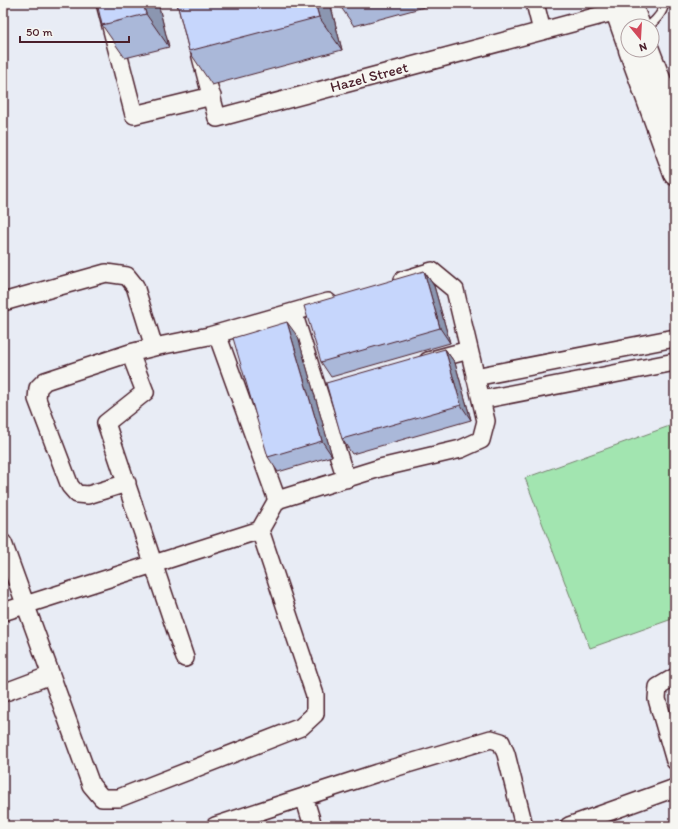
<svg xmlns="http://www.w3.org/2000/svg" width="678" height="829" font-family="Itim,sans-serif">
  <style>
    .green { fill: #a2e5b0; stroke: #76826e }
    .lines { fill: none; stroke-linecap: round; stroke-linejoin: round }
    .service-casing { stroke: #4a1f2b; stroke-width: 11 }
    .minor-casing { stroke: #4a1f2b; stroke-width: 20 }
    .primary-casing { stroke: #4a1f2b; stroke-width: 25 }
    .service { stroke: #f6f6f2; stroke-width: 8 }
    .minor { stroke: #f6f6f2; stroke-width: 17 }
    .primary { stroke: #f6f6f2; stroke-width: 22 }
    .wall { fill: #aab8d9; stroke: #4a1f2b }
    .shaded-wall { fill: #8b96b0; stroke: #4a1f2b }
    .building { fill: #c6d6fc; stroke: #4a1f2b }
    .labels { text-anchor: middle; stroke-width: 3.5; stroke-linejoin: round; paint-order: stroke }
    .street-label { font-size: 15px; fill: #4a1f2b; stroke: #f6f6f2 }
  </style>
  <rect width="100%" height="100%" fill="#e8ecf5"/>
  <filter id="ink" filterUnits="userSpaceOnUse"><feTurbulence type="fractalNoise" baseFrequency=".025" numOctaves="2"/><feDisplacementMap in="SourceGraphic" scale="8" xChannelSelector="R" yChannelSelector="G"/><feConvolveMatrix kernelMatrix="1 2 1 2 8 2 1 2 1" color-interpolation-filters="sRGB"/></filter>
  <g filter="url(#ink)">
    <path class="green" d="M675,424V618L590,648L525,478Z"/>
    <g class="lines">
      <g class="service-casing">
        <path id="service" d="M649,26C656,20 664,12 664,3"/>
      </g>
      <g class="minor-casing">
        <path id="minor" d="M105,3L134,115L212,96
          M535,3L542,31
          M200,53L217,118L617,11
          M3,302L106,273L127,276L135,286L154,347L209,336L328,302
          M293,312L346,479
          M217,334L277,500
          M154,347L130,353L145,392L106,423L185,658
          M428,361L469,350
          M475,377L675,338
          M481,400L675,362
          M127,483L88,495L77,494L70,486L37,399L38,388L45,381L130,353
          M3,543L91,785L102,798H119L301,727L315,714V695L260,530
          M3,612L260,530L277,500L380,468L461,449L481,440L486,421L455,290L432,271L403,280
          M675,677L658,687L657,699L675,761
          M3,693L51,675
          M304,797L313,826
          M215,826L377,773L491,739L501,742L506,754L524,826
          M569,826L675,788"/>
      </g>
      <g class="primary-casing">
        <path id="primary" d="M614,3L628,43
          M630,3L639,26
          M630,50L675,174
          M648,50L675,121"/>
      </g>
      <use href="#service" class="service"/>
      <use href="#minor" class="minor"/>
      <use href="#primary" class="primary"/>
    </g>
    <path class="wall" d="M158,3L169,47L125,58L102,25Z
      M177,3H328L331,7L342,50L212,85L189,51Z
      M338,3H439L354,26Z
      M424,271L434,286L450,343L331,377L321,362Z
      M298,337L332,456L278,472L268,457Z
      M445,349L455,363L471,420L352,454L342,439Z"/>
    <path class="shaded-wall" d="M143,3H158L169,47L146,14Z
      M315,3H328L331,7L342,50L319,17Z
      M424,271L434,286L450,343L440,328Z
      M287,322L298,337L332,456L322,441Z
      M445,349L455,363L471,420L461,405Z"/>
    <path class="building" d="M97,3H143L146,14L102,25Z
      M177,3H315L319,17L189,51Z
      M424,271L440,328L321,362L304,306Z
      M287,322L322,441L268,457L233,338Z
      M445,349L461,405L342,439L326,383Z"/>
  </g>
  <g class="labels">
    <g class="street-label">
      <text transform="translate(369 77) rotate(-15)" y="5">Hazel Street</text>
    </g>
  </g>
  <rect width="678" height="829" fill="none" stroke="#f6f6f2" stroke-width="16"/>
  <rect x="8" y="8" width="662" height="813" fill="none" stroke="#4a1f2b" stroke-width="1.5" filter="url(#ink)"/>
  <g transform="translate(640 38) rotate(162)"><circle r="19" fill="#f6f6f2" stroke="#b1a0a2"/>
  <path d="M0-3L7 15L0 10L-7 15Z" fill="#d1495b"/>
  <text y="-6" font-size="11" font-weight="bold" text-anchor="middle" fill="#4a1f2b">N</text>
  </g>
  <path d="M20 36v6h109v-6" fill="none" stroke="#4a1f2b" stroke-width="2"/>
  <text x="26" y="36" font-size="12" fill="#4a1f2b" stroke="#f6f6f2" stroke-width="3" paint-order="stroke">50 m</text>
</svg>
